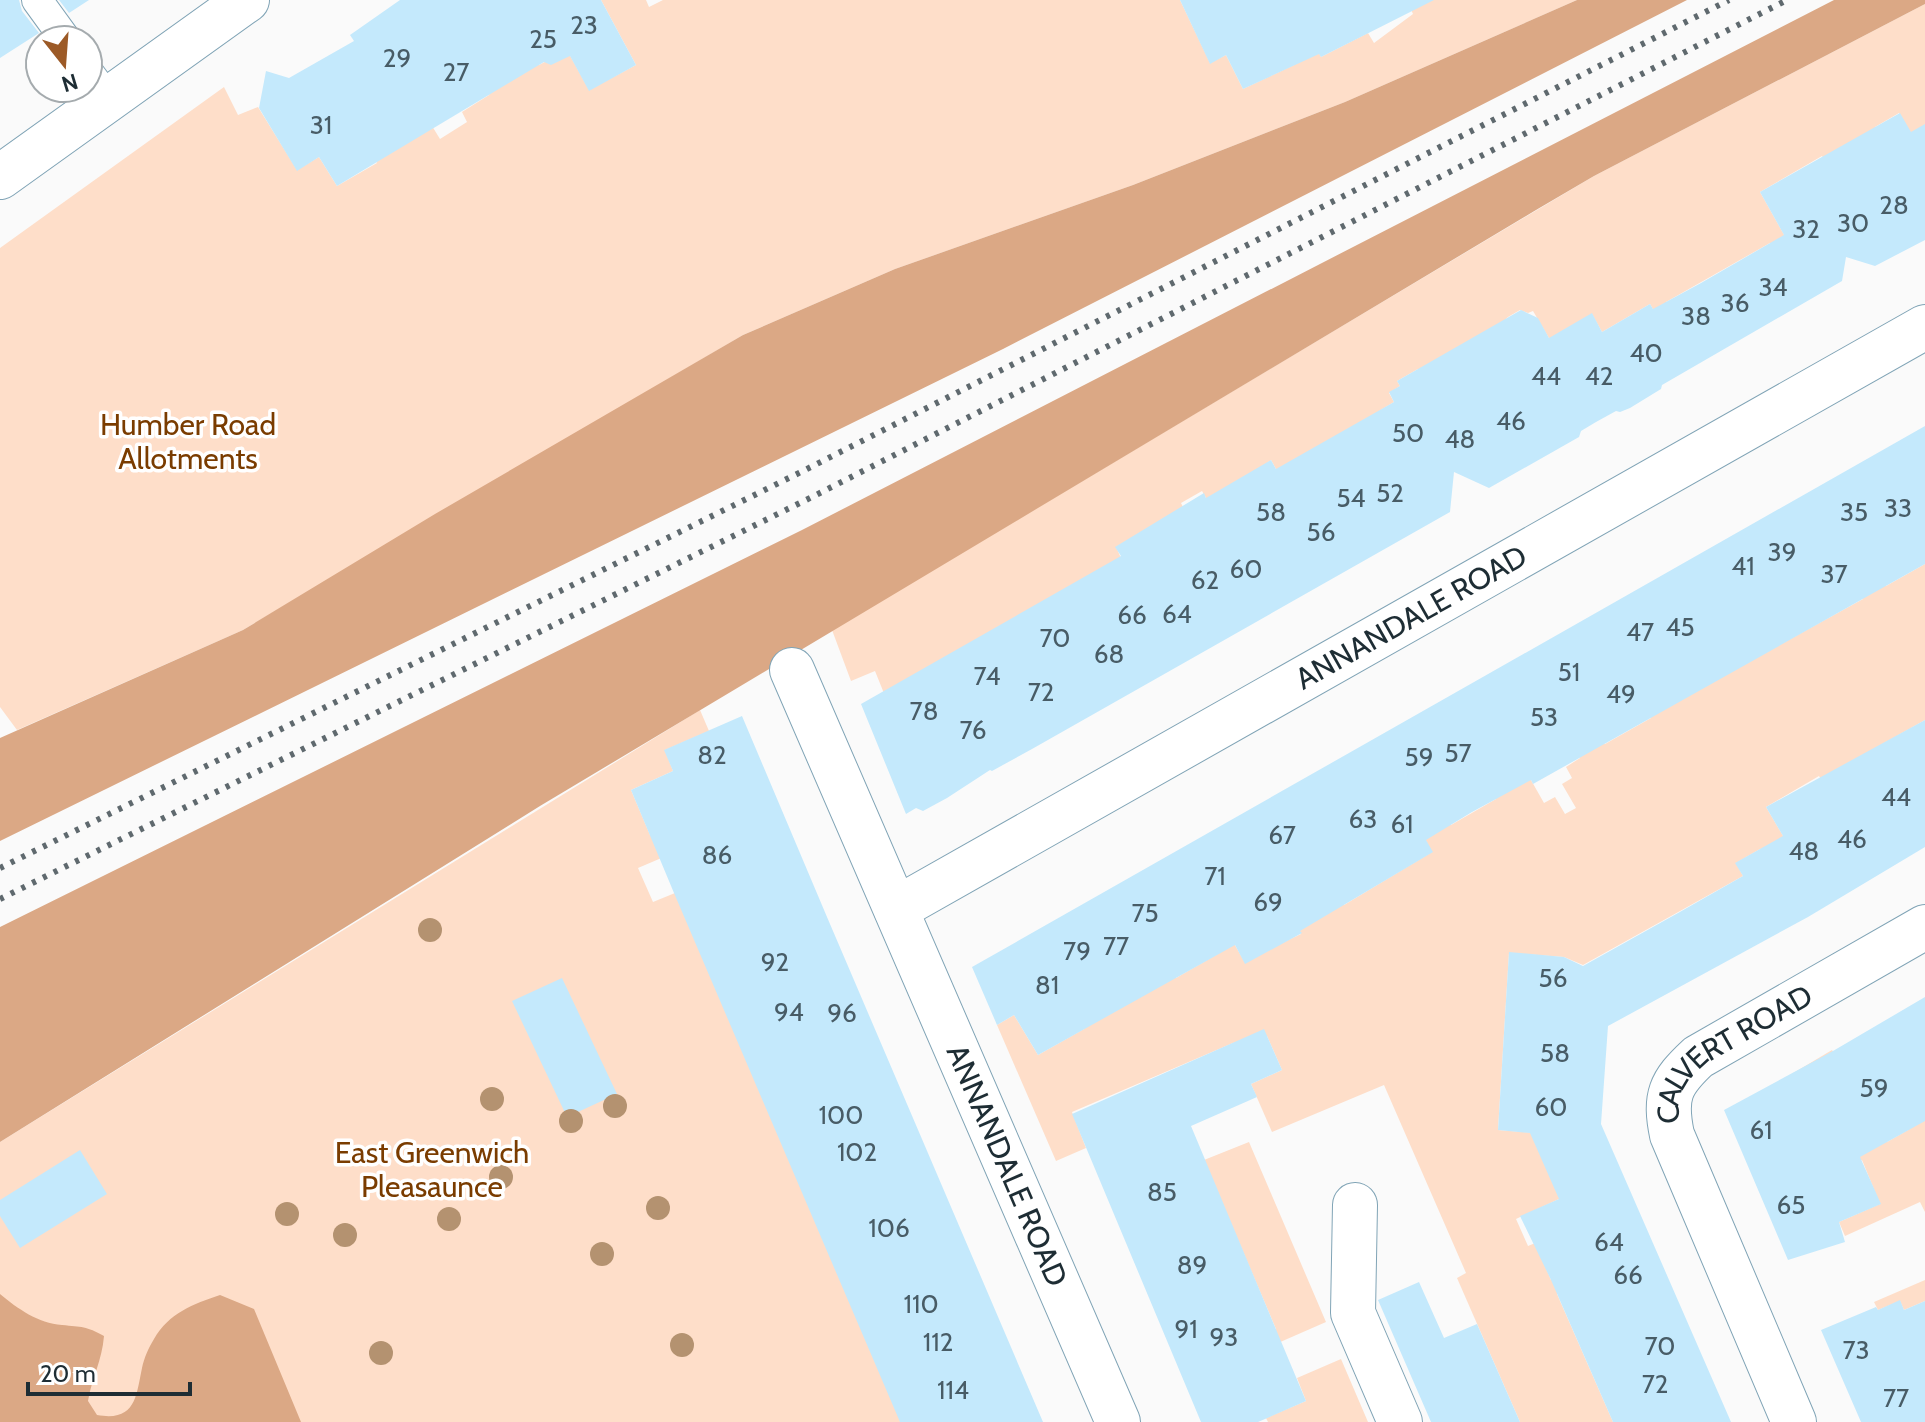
<svg xmlns="http://www.w3.org/2000/svg" width="1925" height="1422" font-family="Cabin,sans-serif">
  <style>
    .green { fill: #fedec9 }
    .forest { fill: #dba885 }
    .building { fill: #c4e9fc }
    .lines { fill: none; stroke-linecap: round; stroke-linejoin: round }
    .lane-casing { stroke: #80a4b6; stroke-width: 32 }
    .street-casing { stroke: #80a4b6; stroke-width: 46 }
    .lane { stroke: #fff; stroke-width: 30 }
    .street { stroke: #fff; stroke-width: 44 }
    .rail { stroke: #5f696e; stroke-width: 6; stroke-dasharray: 4 8; stroke-linecap: butt }
    .tree { fill: #b49270 }
    .labels { text-anchor: middle; stroke-width: 7; stroke-linejoin: round; paint-order: stroke }
    .number-label { font-size: 26px; fill: #485c66 }
    .park-label { font-size: 30px; fill: #7a3c00; stroke: #fff }
    .street-label { font-size: 30px; fill: #1e2d34; stroke: #fff }
  </style>
  <rect width="100%" height="100%" fill="#fafafa"/>
  <path class="green" d="M601,0H646L649,7L663,0H1180L1210,63L1226,55L1243,89L1294,65L1303,22L1321,57L1368,33L1374,43L1413,14L1407,0H1577L1345,102L1133,185L895,269L743,335L243,630L17,730L0,707V248L224,87L238,115L258,107L297,170L319,157L337,186L377,163L359,133L405,82L440,139L467,122L462,112L489,95L512,17L539,65L567,50L589,90L636,65Z
    M1925,4V157L1899,113L1875,127L1886,146L1834,176L1822,156L1760,192L1801,265L1770,243L1666,302L1668,336L1650,304L1602,332L1592,314L1559,355L1533,311L1528,313L1520,310L1508,317L1431,391L1418,369L1397,381L1400,386L1389,393L1394,402L1379,411L1404,455L1276,469L1271,460L1211,506L1202,491L1181,503L1189,519L1116,547L1121,558L904,743L875,671L851,681L832,630L1594,176Z
    M1858,537L1886,586L1925,564V720L1849,763L1843,815L1819,776L1766,807L1789,846L1760,849L1736,863L1743,876L1583,965L1564,957L1509,953L1498,1130L1600,1138L1559,1199L1516,1219L1528,1246L1574,1227L1545,1266L1551,1280L1590,1263L1557,1294L1613,1422H1520L1457,1278L1466,1273L1384,1085L1272,1132L1251,1084L1282,1070L1267,1036L1233,1043L1072,1112L1086,1148L1056,1161L997,1025L1014,1015L1038,1055L1084,1029L1152,937L1176,978L1221,952L1211,903L1244,961L1301,934L1267,871L1344,905L1432,852L1401,795L1451,825L1496,799L1506,736L1544,803L1555,797L1565,814L1576,808L1562,784L1572,778L1566,767L1580,758L1558,720L1605,744L1651,718L1624,670L1745,664L1863,599Z
    M700,710L709,731L665,750L673,771L631,790L650,835L720,833L638,868L653,902L675,893L901,1422H0V1142Z
    M1832,1050L1887,1142L1908,1130L1925,1098V1212L1920,1202L1845,1236L1839,1222L1880,1204L1862,1160L1820,1178L1780,1081Z
    M1249,1142L1326,1322L1241,1359L1276,1329L1204,1160Z
    M1925,1280V1301L1904,1310L1900,1301L1878,1310L1874,1302Z
    M1341,1359L1368,1422H1268L1266,1418L1306,1401L1297,1378Z"/>
  <path class="forest" d="M1577,0H1687L1003,349L0,841V738L243,630L435,514L743,335L895,269L1133,185L1345,102Z
    M1834,0H1925V4L1594,176L1536,210L540,806L0,1142V927L802,530Z
    M0,1294C18,1309 38,1323 62,1325C82,1327 86,1326 104,1336C102,1361 92,1377 88,1401L97,1415C136,1422 136,1396 142,1368C144,1358 149,1347 154,1339C169,1313 193,1304 220,1295L254,1309L301,1422H0Z"/>
  <path class="building" d="M0,0H19L22,11L39,33L0,58Z
    M59,0H89L69,13Z
    M400,0H601L636,65L589,91L570,56L551,65L544,62L337,186L319,157L297,171L259,108L266,71L289,78L354,41L350,35Z
    M1180,0H1434L1321,57L1319,54L1243,89L1226,55L1210,64Z
    M1900,113L1911,132L1925,124V240L1875,266L1846,257L1842,281L1662,385L1661,389L1630,408L1620,412L1616,411L1596,422L1581,431L1579,437L1489,488L1454,472L1450,512L1032,749L992,771L990,770L947,798L923,811L916,808L906,814L861,704L1121,556L1115,547L1204,493L1206,498L1271,460L1276,469L1394,402L1389,392L1400,386L1397,381L1521,310L1538,318L1549,338L1592,313L1602,332L1650,304L1653,309L1701,283L1784,235L1760,192Z
    M1925,426V564L1533,784L1531,780L1472,812L1426,840L1433,852L1300,931L1302,933L1245,964L1235,945L1038,1055L1014,1015L997,1025L972,967Z
    M742,716L827,917L1043,1422H900L674,893L631,790L673,771L664,750Z
    M1925,720V847L1808,917L1608,1026L1601,1124L1731,1422H1613L1551,1280L1520,1216L1559,1199L1530,1133L1498,1130L1509,952L1564,957L1583,966L1678,913L1743,876L1735,863L1783,836L1766,807Z
    M562,978L617,1094L567,1117L512,1001Z
    M1925,997V1121L1860,1157L1881,1204L1839,1222L1845,1242L1788,1260L1724,1110L1833,1051Z
    M1264,1029L1282,1070L1251,1084L1257,1097L1191,1126L1306,1401L1258,1422H1201L1072,1114Z
    M80,1150L107,1194L20,1248L0,1216V1200Z
    M1419,1282L1444,1338L1477,1324L1520,1422H1431L1378,1300Z
    M1900,1300L1904,1310L1925,1301V1422H1861L1821,1330L1876,1307L1878,1310Z"/>
  <g class="lines">
    <g class="lane-casing">
      <path id="lane" d="M37,0L66,40
        M88,72L108,99"/>
    </g>
    <g class="street-casing">
      <g id="street">
        <path d="M0,177L247,0"/>
        <path id="s1" d="M792,670L1118,1422"/>
        <path id="s2" d="M896,909L1925,327"/>
        <path d="M1355,1205L1353,1313L1400,1422"/>
        <path id="s3" d="M1794,1422L1672,1135C1664,1096 1670,1083 1698,1057L1925,927"/>
      </g>
    </g>
    <use href="#lane" class="lane"/>
    <use href="#street" class="street"/>
    <path class="rail" d="M0,868L801,472L1729,0
      M0,899L812,497L1787,0"/>
  </g>
  <g class="tree">
    <circle cx="430" cy="930" r="12"/>
    <circle cx="492" cy="1099" r="12"/>
    <circle cx="615" cy="1106" r="12"/>
    <circle cx="571" cy="1121" r="12"/>
    <circle cx="501" cy="1177" r="12"/>
    <circle cx="658" cy="1208" r="12"/>
    <circle cx="287" cy="1214" r="12"/>
    <circle cx="449" cy="1219" r="12"/>
    <circle cx="345" cy="1235" r="12"/>
    <circle cx="602" cy="1254" r="12"/>
    <circle cx="682" cy="1345" r="12"/>
    <circle cx="381" cy="1353" r="12"/>
  </g>
  <g class="labels">
    <g class="number-label">
      <text x="584" y="34">23</text>
      <text x="543" y="48">25</text>
      <text x="397" y="67">29</text>
      <text x="456" y="81">27</text>
      <text x="321" y="134">31</text>
      <text x="1894" y="214">28</text>
      <text x="1853" y="232">30</text>
      <text x="1806" y="238">32</text>
      <text x="1773" y="296">34</text>
      <text x="1735" y="312">36</text>
      <text x="1696" y="325">38</text>
      <text x="1646" y="362">40</text>
      <text x="1546" y="385">44</text>
      <text x="1599" y="385">42</text>
      <text x="1511" y="430">46</text>
      <text x="1408" y="442">50</text>
      <text x="1460" y="448">48</text>
      <text x="1390" y="502">52</text>
      <text x="1351" y="507">54</text>
      <text x="1898" y="517">33</text>
      <text x="1271" y="521">58</text>
      <text x="1854" y="521">35</text>
      <text x="1321" y="541">56</text>
      <text x="1782" y="561">39</text>
      <text x="1743" y="575">41</text>
      <text x="1246" y="578">60</text>
      <text x="1834" y="583">37</text>
      <text x="1205" y="589">62</text>
      <text x="1177" y="623">64</text>
      <text x="1132" y="624">66</text>
      <text x="1680" y="636">45</text>
      <text x="1640" y="641">47</text>
      <text x="1055" y="647">70</text>
      <text x="1109" y="663">68</text>
      <text x="1569" y="681">51</text>
      <text x="987" y="685">74</text>
      <text x="1041" y="701">72</text>
      <text x="1621" y="703">49</text>
      <text x="924" y="720">78</text>
      <text x="1544" y="726">53</text>
      <text x="973" y="739">76</text>
      <text x="1458" y="762">57</text>
      <text x="712" y="764">82</text>
      <text x="1419" y="766">59</text>
      <text x="1896" y="806">44</text>
      <text x="1363" y="828">63</text>
      <text x="1402" y="833">61</text>
      <text x="1282" y="844">67</text>
      <text x="1852" y="848">46</text>
      <text x="1804" y="860">48</text>
      <text x="717" y="864">86</text>
      <text x="1215" y="885">71</text>
      <text x="1268" y="911">69</text>
      <text x="1145" y="922">75</text>
      <text x="1116" y="955">77</text>
      <text x="1077" y="960">79</text>
      <text x="775" y="971">92</text>
      <text x="1553" y="987">56</text>
      <text x="1047" y="994">81</text>
      <text x="789" y="1021">94</text>
      <text x="842" y="1022">96</text>
      <text x="1555" y="1062">58</text>
      <text x="1874" y="1097">59</text>
      <text x="1551" y="1116">60</text>
      <text x="841" y="1124">100</text>
      <text x="1761" y="1139">61</text>
      <text x="857" y="1161">102</text>
      <text x="1162" y="1201">85</text>
      <text x="1791" y="1214">65</text>
      <text x="889" y="1237">106</text>
      <text x="1609" y="1251">64</text>
      <text x="1192" y="1274">89</text>
      <text x="1628" y="1284">66</text>
      <text x="921" y="1313">110</text>
      <text x="1186" y="1338">91</text>
      <text x="1224" y="1346">93</text>
      <text x="938" y="1351">112</text>
      <text x="1660" y="1355">70</text>
      <text x="1856" y="1359">73</text>
      <text x="1655" y="1393">72</text>
      <text x="953" y="1399">114</text>
      <text x="1896" y="1407">77</text>
    </g>
    <g class="park-label">
      <text x="188" y="435">Humber Road<tspan x="188" dy="34">Allotments</tspan></text>
      <text x="432" y="1163">East Greenwich<tspan x="432" dy="34">Pleasaunce</tspan></text>
    </g>
    <g class="street-label">
      <text dy="10" stroke="none"><textPath href="#s2" startOffset="592">ANNANDALE ROAD</textPath></text>
      <text dy="10" stroke="none"><textPath href="#s3" startOffset="426">CALVERT ROAD</textPath></text>
      <text dy="10" stroke="none"><textPath href="#s1" startOffset="540">ANNANDALE ROAD</textPath></text>
    </g>
  </g>
  <g transform="translate(64 64) rotate(163)"><circle r="38" fill="#ffffff" stroke="#a5abae" stroke-width="2"/>
  <path d="M0-6L14 30L0 20L-14 30Z" fill="#9c5a27"/>
  <text y="-12" font-size="22" font-weight="bold" text-anchor="middle" fill="#1e2d34">N</text>
  </g>
  <path d="M28 1382v12h162v-12" fill="none" stroke="#1e2d34" stroke-width="4"/>
  <text x="40" y="1382" font-size="24" fill="#1e2d34" stroke="#ffffff" stroke-width="6" paint-order="stroke">20 m</text>
</svg>
